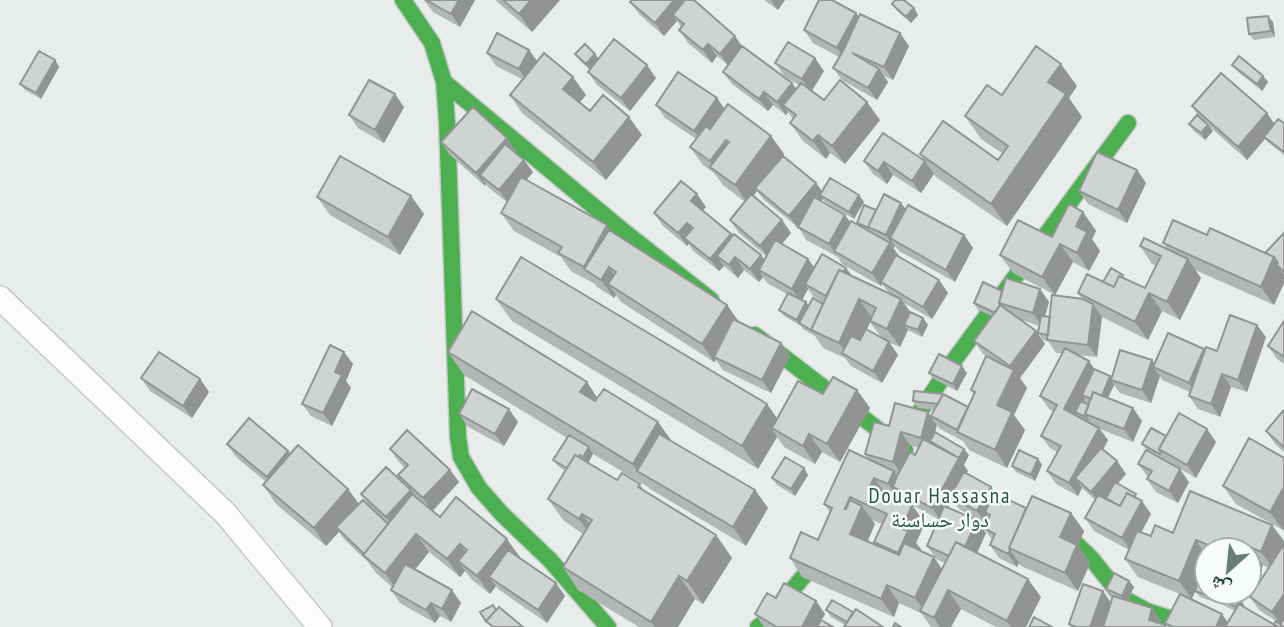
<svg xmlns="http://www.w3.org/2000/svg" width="1284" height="627" font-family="'PT Sans Narrow','Noto Naskh Arabic',sans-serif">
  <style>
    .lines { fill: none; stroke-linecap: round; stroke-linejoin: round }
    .street-casing { stroke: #c5cac8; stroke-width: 26 }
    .fast-casing { stroke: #c3cbc8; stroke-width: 19 }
    .street { stroke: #fcfcfc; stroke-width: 23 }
    .fast { stroke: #4caf50; stroke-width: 16 }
    .wall { fill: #b2b6b5; fill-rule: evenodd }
    .shaded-wall { fill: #919493 }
    .building { fill: #cfd4d2; stroke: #919493; stroke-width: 2 }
    .labels { text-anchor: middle; stroke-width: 5; stroke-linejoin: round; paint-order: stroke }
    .quarter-label { font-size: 21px; letter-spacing: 2px; fill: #1f5548; stroke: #f7fbf9 }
  </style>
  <rect width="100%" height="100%" fill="#e8edeb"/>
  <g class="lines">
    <g class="street-casing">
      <path id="street" d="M0,298L225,513L320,627"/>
    </g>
    <g class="fast-casing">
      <path id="fast" d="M403,0L432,43L444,82L447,122L458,437L461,457L479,488L502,514L550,560L608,627
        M444,82L622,230L711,300
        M755,335L905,450
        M897,446L955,359L1128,123
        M1044,520L1065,533L1091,558L1123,598L1147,611L1197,627
        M758,627L765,622L831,544"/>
    </g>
    <use href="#street" class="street"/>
    <use href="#fast" class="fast"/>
  </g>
  <path class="wall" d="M424,0H475L460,27L433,12Z
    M495,0H560L532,32Z
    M694,0L742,46L792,83L796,89L799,85L784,76L775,63L824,71L812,91L824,100L880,120L845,164L830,153L826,159L803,141L790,123L793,119L788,112L786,115L773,105L768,111L732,84L723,72L728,65L717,56L712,63L688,43L679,30L681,27L677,21L664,36L639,14L630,2Z
    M764,0H785L778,10Z
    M892,4L914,8L918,15L911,23L897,11Z
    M859,17L909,46L893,80L884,76L888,82L877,100L842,80L833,68L839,57L813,43L804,30Z
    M1273,22L1275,37L1254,40L1249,34Z
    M487,53L537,61L586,95L579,103L590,111L642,135L606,180L522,113L510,95L522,79L496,66Z
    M575,54H595L599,59L656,78L630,111L597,85L588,72L590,70L580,61Z
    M55,60L59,67L41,99L25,90L20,84Z
    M1232,65L1263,76L1268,82L1262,91L1237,71Z
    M1077,86L1069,98L1082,117L1007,226L936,177L934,174L921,193L893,175L887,184L873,174L864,161H925L920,154L998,160L1002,153L981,139L965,116L1002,95Z
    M656,105L724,109L771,136L784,154L783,156L816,183L822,191L859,195L864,202L854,219L825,202L823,199L821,201L845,215L850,222L858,225L857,223L876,210L905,209L964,235L973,248L955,282L899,251L895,246L894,248L892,247L898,257L939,280L948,293L932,319L904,303L910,312L923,318L928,325L922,337L908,330L900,347L890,343L898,355L882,383L851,366L845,358L823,348L815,336L803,329L801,326L784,316L779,310L787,294L767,283L763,277L759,282L744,270L738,278L724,266L719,271L693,251L689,244L687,246L663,226L654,213L706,207L703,210L732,236L764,259L766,256L739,233L730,220L745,202L723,185L714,173L703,165L690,147L696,139L665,118ZM757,191L764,200L799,228L806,240L838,257L842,264L881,286L882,284L889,293L852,276L846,268L814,267L808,259L782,244L791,233L782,220L753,196ZM808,289L814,297L823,303V304L808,306L806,302L802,300ZM870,322L881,337L867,329Z
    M1192,106L1275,123H1284V155L1269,143L1265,139L1247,160L1209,126L1213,131L1205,140L1194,131L1189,124L1199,117Z
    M404,107L384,143L358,128L349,115Z
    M441,142L516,151L515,152L533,172L526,180L611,231L727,305L738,322L781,343L790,356L771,393L723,370L716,360L714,362L621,302L616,295L614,298L597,287L595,284L571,271L561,257L514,231L501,213L507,202L489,188L486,184L485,186L450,155Z
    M1137,170L1146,183L1127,223L1088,204L1079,191Z
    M411,196L424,214L400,255L330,215L317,197Z
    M1083,212L1096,231L1092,239L1100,251L1089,271L1073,262L1055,295L1013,273L1000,255L1052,237Z
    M1284,233V283L1274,305L1195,270L1201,278L1180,320L1162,311L1148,340L1102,317L1097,357L1078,355L1096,370L1111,378L1154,363L1204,349L1217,351L1266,337L1247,392L1231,387L1220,417L1198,409L1189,396L1190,392L1162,380L1160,376L1151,403L1120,393L1114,385L1108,398L1142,421L1133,442L1100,429L1108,440L1103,450L1117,461L1126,474L1117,484L1140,501L1151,514L1141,533L1151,536L1173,533L1272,525L1284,621L1281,625L1284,627H1168L1165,623L1180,594L1138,577L1125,559L1129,550L1094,531L1085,518L1095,500L1082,488L1078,496L1056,484L1047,471L1057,452L1050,448L1041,436L1054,412L1049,409L1040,396L1062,353H1056L1048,341L1043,340L1038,333L1039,326L1019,319L1036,331L1045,344L1020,378L1027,388L1014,415L1025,430L1007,468L969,450L963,441L940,429L931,416L935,410L918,408L913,401L968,407L974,395L971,390L989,358L983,354L974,341L992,316L978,310L974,303L1002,291L1040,289L1049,302L1045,316L1050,317L1082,299L1078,293L1103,282L1123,275L1125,278L1145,288L1157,266L1152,264L1140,246L1168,250L1163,243L1207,235L1265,253ZM1207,550H1249V575L1258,579L1263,565L1269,568L1250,597L1259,610L1276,621L1274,624L1243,606L1244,605L1207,592L1203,571L1207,562ZM1195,591L1200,597L1223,605L1235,611L1228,622L1192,599Z
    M496,299L767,404L777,418L823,394L857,390L870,408L840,462L822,452L815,464L784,447L777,437L758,469L512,321Z
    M1284,321V364L1277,359L1268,346Z
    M344,352L353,364L346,381L351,388L332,426L311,416L302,404Z
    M448,352L598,398L755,490L768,508L746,546L650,489L648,487L593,454L588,463L617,480L640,484L644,490L716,535L732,558L703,604L695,599L678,627H639L578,590L563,567L583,534L564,521L548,499L565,471L558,466L553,460L567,438L464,375Z
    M929,373H967L957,391L934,379Z
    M141,378L200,379L209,392L192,418L150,391Z
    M1284,411V452L1275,444L1266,431Z
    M459,414L518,422L504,446L468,427Z
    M937,425L935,432L969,455L963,464L968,471L966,473L991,487L995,494L1026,508L1071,513L1084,531L1078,545L1090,563L1078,591L1021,566L1019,563L1017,567L999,558L990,545L992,540L984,528L986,524L959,509L952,499L948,508L986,533L977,553L1041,597L1026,627H996L961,609L951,627H931L921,613L899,603L894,617L802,577L790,558L818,540L830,512L824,504L868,459L865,454L889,426ZM910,445L919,448L915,455L906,458ZM912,505L938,519L927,546L936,559L945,563L942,569L920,551L921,549L916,543L925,523ZM872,520L882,524L874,542L876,545L867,541L875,524Z
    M1166,436L1216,442L1196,478L1168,462L1166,459L1165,461L1147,450L1142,444Z
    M1249,438L1283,530L1236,504L1223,486Z
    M227,444L288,451L291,454L348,489L359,504L388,524L370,506L361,494L404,483L398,475L405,468L398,461L390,449L450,470L459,482L433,511L440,517L520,557L519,558L565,596L547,623L498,589L496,586L490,594L471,579L465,571L460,577L429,552L415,569L461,603L451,622L440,616L435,623L400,603L391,590L392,587L376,573L368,562L345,540L339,532L326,546L276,504L263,485L266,482L236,457Z
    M1038,459L1042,465L1035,481L1016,472L1012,466Z
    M1138,464L1189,482L1178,503L1156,492L1147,479L1148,477Z
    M804,468L808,475L795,496L777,485L772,478Z
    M1129,581L1134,587L1128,600L1161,621L1160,623L1167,627H1070L1069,624L1111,602L1112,596L1106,589Z
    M776,598L816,601L825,614L821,621L833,627H764L755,614Z
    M826,610L853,612L845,625L831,617Z"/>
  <path class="shaded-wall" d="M459,0H475L460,27L451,14Z
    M531,0H560L532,32L519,14Z
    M674,0H689L673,15L677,21L664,36L655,23Z
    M771,0H785L778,10Z
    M914,8L918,15L911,23L906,17Z
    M856,13L865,26L846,61L837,48Z
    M1268,16L1273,22L1275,37L1271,31Z
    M900,33L909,46L893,80L884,67Z
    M735,36L744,49L729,67L720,54Z
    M708,44L717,56L712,63L703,50Z
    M529,50L538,62L528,82L519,69Z
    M595,54L600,61L591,71L586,64Z
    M815,58L824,71L811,92L802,79Z
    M55,60L59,67L41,99L36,93Z
    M1061,64L1077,86L1069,98L1082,117L1007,226L991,204L1048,82Z
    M647,65L656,78L630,111L621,98Z
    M879,69L888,82L877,100L868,88Z
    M1263,76L1268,82L1262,91L1257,84Z
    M573,77L586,95L575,108L563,89Z
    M792,83L801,95L783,105L788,112L786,115L777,102Z
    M764,92L773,105L768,111L759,99Z
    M395,94L404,107L384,143L375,130Z
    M717,98L726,111L703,144L694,131Z
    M867,102L880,120L845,164L832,146Z
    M1267,113L1276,126L1247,160L1238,147Z
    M629,117L642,135L606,180L593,162Z
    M1208,125L1213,131L1205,140L1201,133Z
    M818,135L830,153L826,159L813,141Z
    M771,136L784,154L758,190L755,188L757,191L748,204L735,185Z
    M507,138L516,151L489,182L480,175L486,184L485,186L476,173Z
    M726,140L738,158L718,174L710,161Z
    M524,160L533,172L508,203L499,190Z
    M925,161L934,174L921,193L912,181Z
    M884,162L893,175L887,184L878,171Z
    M1137,170L1146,183L1127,223L1118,210Z
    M816,183L825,196L820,195L823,199L798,229L789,216Z
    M697,194L706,207L700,214L691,201Z
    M859,195L864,202L854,219L849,212Z
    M411,196L424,214L400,255L388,237Z
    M901,203L910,215L890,238L895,246L894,248L886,235Z
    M1083,212L1096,231L1092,239L1100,251L1089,271L1077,253L1076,226Z
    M845,215L854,228L834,251L838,257L829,244Z
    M782,220L791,233L769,259L760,246Z
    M687,223L696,235L684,238L689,244L687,246L678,233Z
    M607,225L620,243L586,270L584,267Z
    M731,234L740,246L717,256L724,266L719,271L710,259Z
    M964,235L973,248L955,282L946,270Z
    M890,243L899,256L883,283L881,282L882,284L881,286L872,273Z
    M1060,244L1073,262L1055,295L1042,277Z
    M761,255L770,267L759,270L763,277L759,282L750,269Z
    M735,257L744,270L738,278L729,265Z
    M1274,257L1284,271L1277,265L1284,275V283L1274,305L1261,287Z
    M808,259L817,272L805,284L808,289L801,302L792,289Z
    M1188,259L1201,278L1180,320L1167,302Z
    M609,267L621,286L608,284L616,295L614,298L601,280Z
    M846,268L855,280L829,298Z
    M939,280L948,293L932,319L923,307Z
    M1040,289L1049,302L1042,326L1033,313Z
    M1149,293L1162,311L1148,340L1135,322Z
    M859,299L872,318L853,359L849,357L839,343Z
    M901,299L914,317L904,325L908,330L900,347L887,329Z
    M806,302L811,309L799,323L801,326L797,320Z
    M1093,304L1102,317L1097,357L1088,345Z
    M727,305L740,323L714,357L716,360L714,362L702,344Z
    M923,318L928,325L922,337L918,330Z
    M1257,325L1266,337L1247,392L1238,380Z
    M1036,331L1045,344L1020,378L1027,388L1014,415L1025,430L1007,468L995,450L997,405L1013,371L1010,366Z
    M889,342L898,355L882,383L873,371Z
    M781,343L790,356L771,393L762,380Z
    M1204,349L1213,362L1198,396L1189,383Z
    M344,352L353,364L346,381L351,388L332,426L323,413L335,372Z
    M1152,360L1158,369L1153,367L1160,376L1151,403L1142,390Z
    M1089,361L1098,374L1082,395L1085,399L1078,413L1075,412L1077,414L1073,422L1064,409Z
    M962,366L967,373L957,391L953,384Z
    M1222,374L1231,387L1220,417L1211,404Z
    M1110,376L1114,382L1111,380L1114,385L1104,406L1100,399Z
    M200,379L209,392L192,418L183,406Z
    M587,382L602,405L596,415L580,392Z
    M857,390L870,408L840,462L827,444Z
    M767,404L783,427L772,428L777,437L758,469L742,446Z
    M1133,408L1142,421L1133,442L1124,429Z
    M509,409L518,422L504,446L495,434Z
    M928,412L937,425L932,442L930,441L932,444L930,451L921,438Z
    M658,422L674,444L637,471L633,464Z
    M1099,428L1108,440L1084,486L1075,478L1082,488L1078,496L1069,483Z
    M1207,429L1216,442L1196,478L1187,465Z
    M901,432L910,445L902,475L893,462Z
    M809,434L822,452L815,464L803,446Z
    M589,447L593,454L588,463L583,457Z
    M964,449L969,455L964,465L959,458Z
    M288,451L297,463L276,490L267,477Z
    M959,458L968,471L953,498L950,496L952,499L941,521L932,508Z
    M1038,459L1042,465L1035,481L1031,475Z
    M1117,461L1126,474L1100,504L1091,492Z
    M804,468L808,475L795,496L791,489Z
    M1180,469L1189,482L1178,503L1169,491Z
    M450,470L459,482L432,511L423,498Z
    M894,471L907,489L893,487L902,500L901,502L888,484Z
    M874,478L887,496L870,486Z
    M991,487L1000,500L985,512L989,518L986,524L977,511Z
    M1284,487V529L1283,530L1270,512Z
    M348,489L361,507L336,527L339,532L326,546L314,528Z
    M411,490L420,503L395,530L386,517Z
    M755,490L768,508L746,546L733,527Z
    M850,497L860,511L862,506L875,524L863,552L850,534L845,509Z
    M1142,501L1151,514L1131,551L1122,538Z
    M912,505L925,523L916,543L921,549L911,571L898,553L902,529Z
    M1071,513L1084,531L1078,545L1090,563L1078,591L1065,573L1060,537Z
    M582,514L598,536L595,541L579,519Z
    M977,520L986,533L974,560L965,547Z
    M1272,525L1284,541V545L1274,570L1261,552Z
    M416,534L429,552L398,591L385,573Z
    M716,535L732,558L703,604L687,581Z
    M507,539L520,557L499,583L489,577L496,586L490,594L477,576Z
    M1196,540L1207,556V562L1192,599L1179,581Z
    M460,544L472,562L458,561L465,571L460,577L447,559Z
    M1250,547L1263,565L1258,579L1249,566V551Z
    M1010,550L1019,563L1017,567L1008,554Z
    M934,557L946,575L928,616L915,598Z
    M679,576L695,599L678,627H655L651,622Z
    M1028,579L1041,597L1026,627H1011L1007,621Z
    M1129,581L1134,587L1126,603L1122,596Z
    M556,583L565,596L547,623L538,610Z
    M887,585L899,603L894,617L881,599Z
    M452,590L461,603L451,622L442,609Z
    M948,590L961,609L951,627H940L934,618Z
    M1103,591L1112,604L1104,627H1090Z
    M1284,594V621L1281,625L1272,612Z
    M1240,598L1244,605L1240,613L1236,607Z
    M816,601L825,614L818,627H802Z
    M431,603L440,616L435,623L426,610Z
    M1152,608L1161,621L1159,627L1149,620Z
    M1222,614L1231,627H1216Z"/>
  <path class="building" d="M426,0H459L451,14Z
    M503,0H531L519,14Z
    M632,0H674L655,23L630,2Z
    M685,0H694L735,36L720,54L708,44L703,50L679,30L684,24L673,15Z
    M819,0H832L856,13L837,48L804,30Z
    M895,0H904L914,8L906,17L892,4Z
    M860,14L900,33L884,67L852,53L879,69L868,88L833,68L844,49Z
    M1268,16L1271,31L1249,34L1247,18Z
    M497,33L529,50L519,69L487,53Z
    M614,39L647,65L621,98L588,72Z
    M788,42L815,58L802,79L775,63Z
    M585,44L595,54L586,64L575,54Z
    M742,46L792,83L777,102L764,92L759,99L723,72Z
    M1036,46L1061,64L1048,82L1066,94L991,204L920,154L943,121L998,160L1008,146L965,116L987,85L1002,95Z
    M39,51L55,60L36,93L20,84Z
    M544,53L573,77L563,89L590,111L603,95L629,117L593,162L510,95Z
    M1239,56L1263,76L1257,84L1232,65Z
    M678,72L717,98L694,131L656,105Z
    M1221,73L1267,113L1238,147L1192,106Z
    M369,80L395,94L375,130L349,115Z
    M840,80L867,102L832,146L818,135L813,141L790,123L796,115L783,105L801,83L824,100Z
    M728,104L771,136L735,185L710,167L729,142L726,140L710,161L690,147L706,126L710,129Z
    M473,107L507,138L476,173L441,142Z
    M1197,115L1208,125L1201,133L1189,124Z
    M1278,119L1284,123V152L1264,137Z
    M883,133L925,161L912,181L884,162L878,171L864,161Z
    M505,144L524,160L499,190L480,175Z
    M1097,152L1137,170L1118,210L1079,191Z
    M340,156L411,196L388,237L317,197Z
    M783,156L816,183L789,216L755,188Z
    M521,177L607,225L584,267L558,253L562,247L501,213Z
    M830,178L859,195L849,212L820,195Z
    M681,181L697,194L691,201L731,234L710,259L684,238L693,228L687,223L678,233L654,213Z
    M751,194L782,220L760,246L730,220Z
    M884,194L901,203L886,235L868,227Z
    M814,197L845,215L829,244L798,227Z
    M1069,204L1083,212L1076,226L1087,232L1077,253L1060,244L1042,277L1000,255L1018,220L1052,237Z
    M864,205L876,210L868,227L869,228L857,223Z
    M908,205L964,235L946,270L890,238Z
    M1173,220L1207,235L1210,228L1274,257L1261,287L1163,243Z
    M851,221L890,243L872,273L834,251Z
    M609,230L727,305L702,344L608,284L616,272L609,267L601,280L584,269Z
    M1284,233V272L1277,265L1278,263L1274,257L1265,253Z
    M734,234L761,255L750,269L735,257L729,265L717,256Z
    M1144,238L1188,259L1167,302L1149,293L1135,322L1078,293L1087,274L1114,287L1119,276L1145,288L1161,256L1140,246Z
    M775,240L808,259L792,289L759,270Z
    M822,254L846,268L843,272L839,270L826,296L805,284Z
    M896,255L939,280L923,307L881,282Z
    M521,257L767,404L742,446L496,299Z
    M1111,268L1123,275L1122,277L1119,276L1114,287L1103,282Z
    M839,270L901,299L887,329L870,321L876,308L859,299L839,343L811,330Z
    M1006,278L1040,289L1033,313L999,303Z
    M983,282L1002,291L999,303L1000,305L995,313L974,303Z
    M788,293L806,302L797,320L779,310Z
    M1052,295L1083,299L1093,304L1088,345L1047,340Z
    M813,298L823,304L811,330L799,323Z
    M1000,305L1036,331L1010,366L974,341Z
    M472,311L587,382L580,392L595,401L604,389L658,422L633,464L448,352Z
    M910,312L923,318L918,330L904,325Z
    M1230,315L1257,325L1238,380L1222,374L1211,404L1189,396L1206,347L1217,351Z
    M1041,316L1050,317L1048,335L1038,333Z
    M733,319L781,343L762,380L714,357Z
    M1284,321V357L1268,346Z
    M866,329L889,342L873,371L842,353L851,336L860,340Z
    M1168,333L1204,349L1189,383L1153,367Z
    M330,345L344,352L335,372L342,375L323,413L302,404Z
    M1065,348L1089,361L1064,409L1099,428L1069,483L1047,471L1061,446L1041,436L1057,405L1040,396Z
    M1120,350L1152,360L1142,390L1111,380Z
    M159,352L200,379L183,406L141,378Z
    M939,354L962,366L953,384L929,373Z
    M986,356L1014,370L997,405L1012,412L995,450L957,432L975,392L971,390Z
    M1094,369L1110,376L1102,396L1093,392L1091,399L1082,395Z
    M833,377L857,390L827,444L809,434L803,446L772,428L798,381L823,394Z
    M472,389L509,409L495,434L459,414Z
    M914,391L943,394L938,404L913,401Z
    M1093,392L1133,408L1124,429L1085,414Z
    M943,394L968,407L957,430L931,416Z
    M1081,401L1089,405L1085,414L1087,418L1075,412Z
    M895,403L928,412L921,438L901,432L893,462L865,454L874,422L889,426Z
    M1283,411H1284V447L1266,431Z
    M1179,413L1207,429L1187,465L1159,449Z
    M249,418L288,451L267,477L227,444Z
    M1151,428L1166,436L1159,449L1161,452L1160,454L1142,444Z
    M407,430L450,470L423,498L398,475L408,465L390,449Z
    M935,432L964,449L959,458L930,441Z
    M659,434L755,490L733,527L637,471Z
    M569,435L589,447L583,457L580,455L579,457L575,455L567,468L553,460Z
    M1249,438L1284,458V487L1270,512L1223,486Z
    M923,439L959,458L932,508L893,487L897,476L910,452L915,455Z
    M298,445L348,489L314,528L263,485Z
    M1101,448L1117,461L1091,492L1075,478Z
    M849,450L894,471L888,484L874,478L870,486L912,505L902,529L908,531L898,553L874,542L887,514L850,497L845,509H846L850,500L862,506L850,534L899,555L904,543L934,557L915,598L887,585L881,599L790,558L801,532L818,540L832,508L824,504Z
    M1019,450L1038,459L1031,475L1012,466Z
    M1146,450L1180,469L1169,491L1147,479L1152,471L1138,464Z
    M575,455L617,480L622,473L640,484L638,487L716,535L687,581L679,576L651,622L563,567L592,520L582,514L579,519L548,499Z
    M785,457L804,468L791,489L772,478Z
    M386,467L411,490L386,517L361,494Z
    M964,472L991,487L977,511L950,496Z
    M1115,482L1136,494L1134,497L1127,493L1120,506L1106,498Z
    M1190,491L1272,525L1261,552L1250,547L1249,551L1220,550L1196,540L1179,581L1125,559L1137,531L1151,536L1155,525L1173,533Z
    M994,493L1026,508L1009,548L1010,550L1008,554L990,545L995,534L984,528L990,515L985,512Z
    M1127,493L1142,501L1122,538L1085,518L1098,495L1120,506Z
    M412,494L440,517L456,497L507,539L477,576L458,561L467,550L460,544L447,559L416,534L385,573L363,555Z
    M1032,496L1071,513L1060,537L1077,545L1065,573L1009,548Z
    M363,500L388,524L364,554L336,527Z
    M944,506L977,520L965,547L956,542L949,556L927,546Z
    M956,542L1028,579L1007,621L948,590L934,618L920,611Z
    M1284,544V594L1272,612L1250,597Z
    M508,550L556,583L538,610L489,577Z
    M405,564L452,590L442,609L431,603L426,610L391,590Z
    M1202,570L1207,572V592H1228L1240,598L1236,607L1219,599L1195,591Z
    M1114,573L1129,581L1122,596L1106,589Z
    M784,583L816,601L802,627H777L755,614L767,593L776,598Z
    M1083,584L1103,591L1090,627H1076L1069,624Z
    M1180,594L1222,614L1216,627H1173L1165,623Z
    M1113,596L1152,608L1149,620L1165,625V627H1103Z
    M832,600L853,612L847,622L826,610Z
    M1239,604L1278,627H1225Z
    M493,605L496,610L486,621L487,623L480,612Z
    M499,607L523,627H493L486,621Z
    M856,609L883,627H844Z
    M1034,617L1052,627H1029Z
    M821,620L833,627H817Z
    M1276,621L1284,627H1278L1274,624Z
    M895,623L901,627H893Z"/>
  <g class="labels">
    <g class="quarter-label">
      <text x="940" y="503">Douar Hassasna<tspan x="940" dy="24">دوار حساسنة</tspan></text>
    </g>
  </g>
  <g transform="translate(1228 571) rotate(207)"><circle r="33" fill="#f7fbf9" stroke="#a3b1ad" stroke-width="2"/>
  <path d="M0-5L12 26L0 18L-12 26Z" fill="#697e78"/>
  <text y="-10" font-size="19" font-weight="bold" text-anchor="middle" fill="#24423a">ش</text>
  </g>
</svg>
